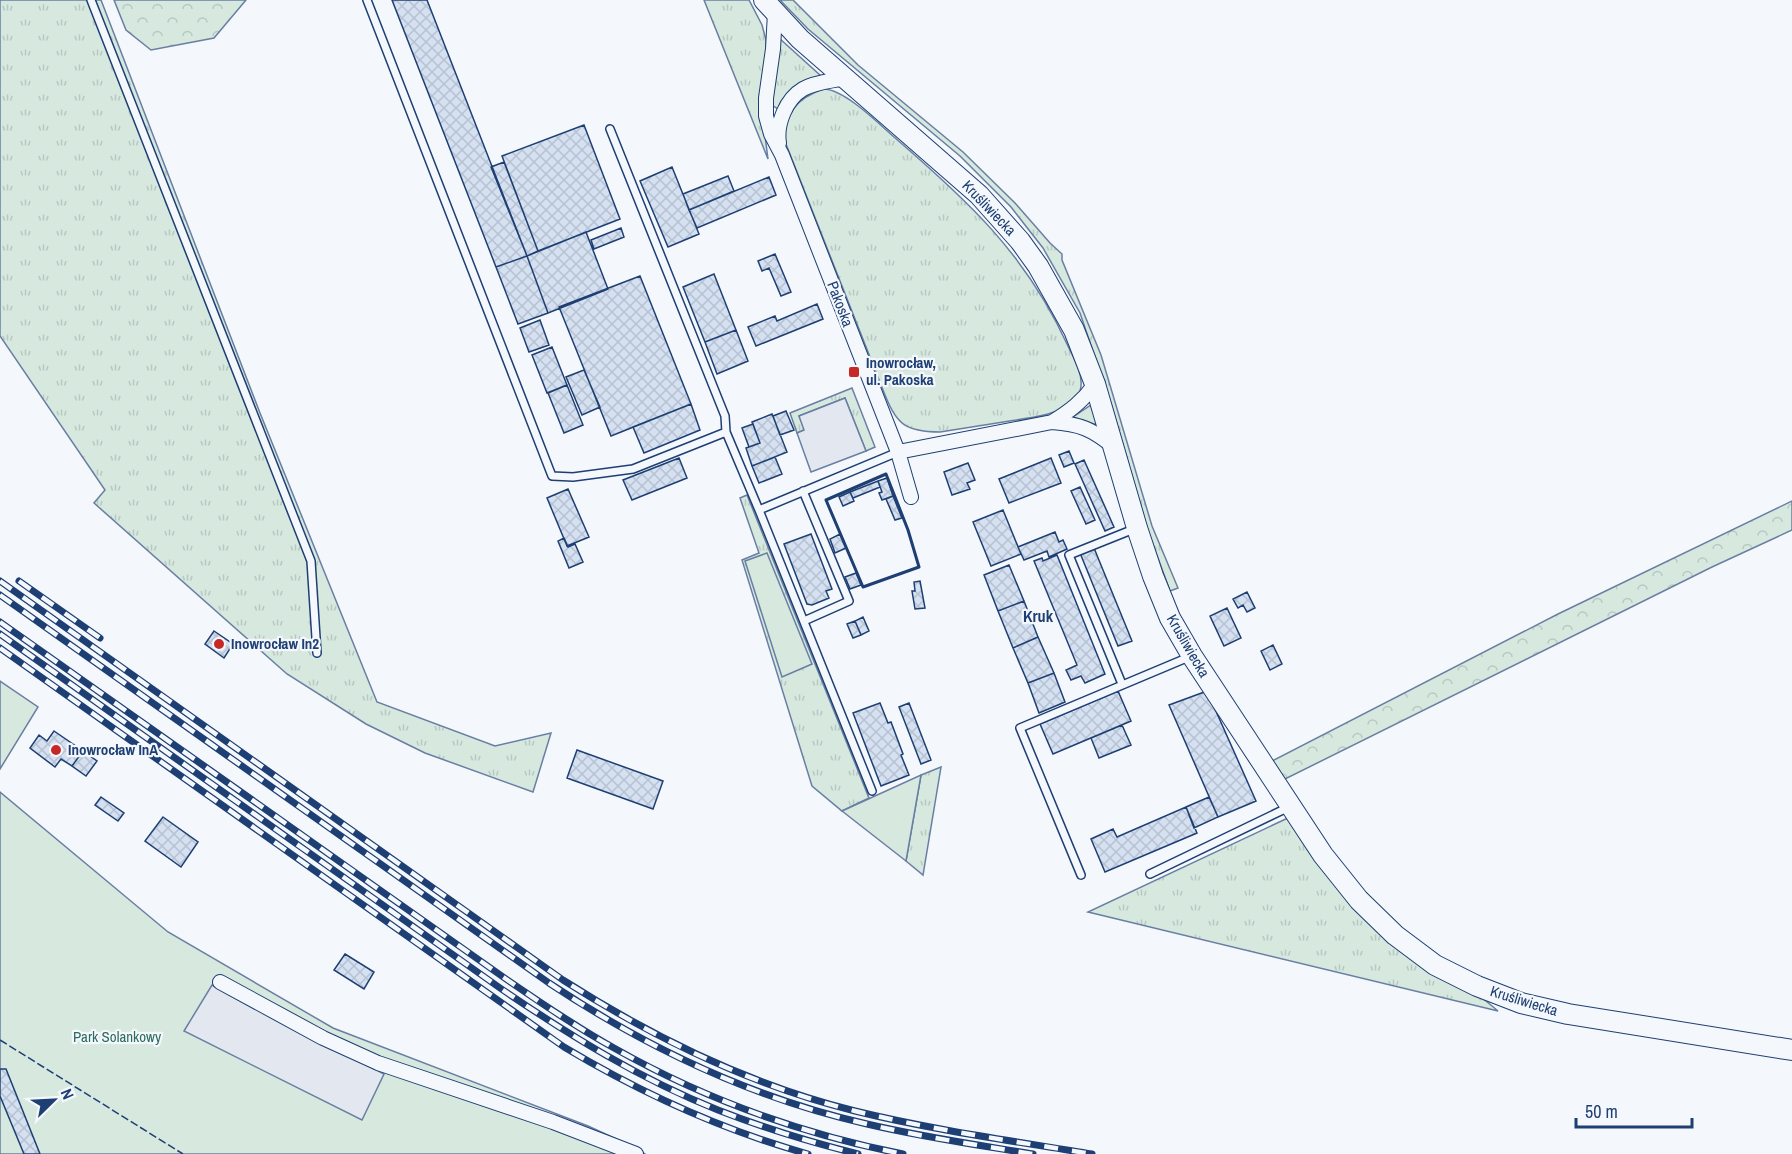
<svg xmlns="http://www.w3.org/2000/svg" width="1792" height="1154" font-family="'Archivo Narrow',sans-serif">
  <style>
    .grass { fill: url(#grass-tufts); stroke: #687fa3; stroke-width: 1.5 }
    .forest { fill: url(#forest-crowns); stroke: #687fa3; stroke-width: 1.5 }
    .green { fill: #d7e8df; stroke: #687fa3; stroke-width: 1.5 }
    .parking { fill: #e3e8f0; stroke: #687fa3; stroke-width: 1.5 }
    .building { fill: url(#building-cross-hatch); stroke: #1d3f73; stroke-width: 1.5 }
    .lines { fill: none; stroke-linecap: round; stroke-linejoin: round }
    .service-casing { stroke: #1d3f73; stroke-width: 10 }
    .minor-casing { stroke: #1d3f73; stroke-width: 16 }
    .secondary-casing { stroke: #1d3f73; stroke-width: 22 }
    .service { stroke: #f4f7fb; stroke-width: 7 }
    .minor { stroke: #f4f7fb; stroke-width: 14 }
    .secondary { stroke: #f4f7fb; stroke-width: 20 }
    .rail-casing { stroke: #1d3f73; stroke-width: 7 }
    .rail { stroke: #f4f7fb; stroke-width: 4.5; stroke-dasharray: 14; stroke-linecap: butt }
    .fence { stroke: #1d3f73; stroke-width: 1.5; stroke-dasharray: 8 3; stroke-linecap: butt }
    .wall { stroke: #1d3f73; stroke-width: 3 }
    .poi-dot { fill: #c62828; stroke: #f4f7fb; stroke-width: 2 }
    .labels { text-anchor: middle; stroke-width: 4.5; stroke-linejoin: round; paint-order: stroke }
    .street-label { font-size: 15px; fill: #1d3f73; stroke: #f4f7fb }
    .poi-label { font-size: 15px; font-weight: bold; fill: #1d3f73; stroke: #f4f7fb; text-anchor: start }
    .park-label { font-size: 15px; fill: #2c6c60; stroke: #f4f7fb }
    .neighbourhood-label { font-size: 16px; font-weight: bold; fill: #1d3f73; stroke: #f4f7fb }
  </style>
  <defs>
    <pattern id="grass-tufts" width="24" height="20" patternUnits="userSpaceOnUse" patternTransform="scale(1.5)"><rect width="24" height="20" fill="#d7e8df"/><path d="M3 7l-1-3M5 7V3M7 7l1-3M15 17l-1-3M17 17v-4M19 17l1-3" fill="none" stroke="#b8c8c3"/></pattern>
    <pattern id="forest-crowns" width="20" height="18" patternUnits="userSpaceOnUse" patternTransform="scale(1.5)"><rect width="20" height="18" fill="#d7e8df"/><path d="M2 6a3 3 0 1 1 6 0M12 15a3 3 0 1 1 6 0" fill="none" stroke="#b8c8c3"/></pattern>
    <pattern id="building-cross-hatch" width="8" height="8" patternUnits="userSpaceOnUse" patternTransform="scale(1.5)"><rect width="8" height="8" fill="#d5e0f0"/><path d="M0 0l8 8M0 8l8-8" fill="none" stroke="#b6c1d1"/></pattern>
  </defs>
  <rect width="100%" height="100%" fill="#f4f7fb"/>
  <path class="grass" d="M0,0H101L260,413L377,702L495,746L551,733L533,792L425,753L366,724L287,674L94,503L105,490L0,336Z
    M704,0H749L762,25L766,40L765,136L768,159Z
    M780,0H793L858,65L963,152L1015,203L1050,243L1062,254V260L1101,355L1152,526L1178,588L1170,591L1147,528L1112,407L1080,313L1043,248L1011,207L960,156L808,29Z
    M779,38L821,76L778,109L772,105Z
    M824,89C845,90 877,122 894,137C967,200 1026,254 1067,344C1073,357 1085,376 1080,391C1076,403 1059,411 1048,414C1038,417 1027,418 1016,420C991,424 965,428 940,432C903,432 896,423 883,390L786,144C780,116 798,97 824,89Z
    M852,388L875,447L866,451L845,398L799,416L805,430L797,433L790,413Z
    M1091,405L1097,425L1073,417Z
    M747,495L869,798L842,811L812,786L742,560L759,553L740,498Z
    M941,767L923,875L906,861L921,775Z
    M1290,817L1318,861L1498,1011L1088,912Z"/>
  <path class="forest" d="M114,0H246L214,38L151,50L126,30Z
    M1792,501V530L1712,567L1283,780L1272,761L1558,614Z"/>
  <path class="green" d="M767,553L812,664L782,677L745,561Z
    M0,681L38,707L0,769Z
    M921,775L906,861L842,811Z
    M0,792L168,932L333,1028L588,1126L636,1148L645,1154H0Z"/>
  <path class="parking" d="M845,398L866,451L811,472L797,433L804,430L799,416Z
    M212,985L384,1074L362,1120L184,1031Z"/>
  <path class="building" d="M392,0H427L527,256L496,267Z
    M584,125L620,219L538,251L502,156Z
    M504,162L538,251L527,256L491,167Z
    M672,167L699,234L668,247L640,181Z
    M728,176L734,191L689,210L683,194Z
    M769,177L776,195L697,228L689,210Z
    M621,228L624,237L594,249L591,240Z
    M586,232L608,289L548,313L527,256Z
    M775,254L791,292L781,296L769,268L762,271L758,261Z
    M527,256L548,313L518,324L496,267Z
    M714,274L736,330L705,342L683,287Z
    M640,276L691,404L611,436L559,307Z
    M817,304L823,319L756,346L748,327L775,316L777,321Z
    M540,320L549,345L529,352L520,328Z
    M736,330L748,361L717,374L705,342Z
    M552,347L567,385L547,393L532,355Z
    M584,370L600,407L582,415L566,377Z
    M567,385L583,425L564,433L548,393Z
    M691,404L700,430L644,453L633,427Z
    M786,411L794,430L780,435L773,416Z
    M772,414L787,452L752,466L746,448L760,443L752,422Z
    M753,424L760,443L749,447L742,428Z
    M1069,451L1074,463L1064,467L1059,455Z
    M775,457L782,474L759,483L752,466Z
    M679,458L687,478L632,500L623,480Z
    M1051,458L1061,483L1009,503L999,479Z
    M1084,460L1114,527L1105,531L1075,464Z
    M968,463L975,480L967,483L970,489L952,495L944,472Z
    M887,478L893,496L882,500L879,493L882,492L878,481Z
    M878,481L880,487L853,498L850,492Z
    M1080,487L1095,520L1086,524L1071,491Z
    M568,489L589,537L567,546L547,498Z
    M850,492L854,501L843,506L839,497Z
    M893,496L902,518L895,520L886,499Z
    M1003,510L1021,554L991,566L973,522Z
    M1055,532L1059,542L1063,540L1067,549L1049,557L1047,551L1024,560L1018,547Z
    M811,534L832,589L826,591L829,598L812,605L807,604L784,544Z
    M840,534L846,548L835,553L830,539Z
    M564,538L568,547L575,544L583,562L569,568L558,541Z
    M1094,548L1132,641L1118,646L1080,553Z
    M1057,555L1105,674L1085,683L1081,676L1071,680L1066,670L1077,665L1034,561L1042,558L1043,561Z
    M1009,565L1024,601L998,611L984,575Z
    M856,573L861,585L850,589L845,577Z
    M920,581L925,608L915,609L912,591H915L914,582Z
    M1247,592L1255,608L1247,612L1243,605L1238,608L1233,599Z
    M1024,601L1038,637L1013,648L998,611Z
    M1227,608L1241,638L1224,646L1210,616Z
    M863,617L869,631L861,635L855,621Z
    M855,621L861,635L853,638L847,624Z
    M214,631L233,644L224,658L205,644Z
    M1038,637L1054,673L1028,683L1013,648Z
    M1273,645L1282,664L1270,670L1261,651Z
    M1054,673L1065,702L1039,713L1028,683Z
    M1118,691L1131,721L1053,754L1040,724Z
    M1207,691L1256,801L1218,817L1169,705Z
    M880,703L888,723L891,722L903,754L901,755L909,775L881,786L853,713Z
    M909,703L931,760L921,764L899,707Z
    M1122,725L1131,745L1099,758L1091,738Z
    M54,731L83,751L72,766L61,759L55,767L30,748L39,735L47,741Z
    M577,750L663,781L653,809L567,778Z
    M83,751L97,761L86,776L72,766Z
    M101,797L124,813L118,821L95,805Z
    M1209,797L1218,817L1194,828L1186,807Z
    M1186,807L1197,833L1105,872L1091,839L1113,829L1117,837Z
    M163,817L198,842L181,867L145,841Z
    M345,954L374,972L364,989L334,970Z
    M0,1069H6L40,1154H24L0,1096Z"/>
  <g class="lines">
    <g class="service-casing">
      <path id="service" d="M91,0L311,561L317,653
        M367,0L552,476L573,477L633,469L726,432L759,510
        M610,129L725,416L726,432
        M803,491L849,601L804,621
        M1122,684L1069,555L1134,529
        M872,791L759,510L898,452
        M1150,874L1289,807
        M1081,875L1020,728L1189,657"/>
    </g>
    <g class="minor-casing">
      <path id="minor" d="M775,13L773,49L766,98V116L771,134L782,155L898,452L911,497
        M779,143C776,124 786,99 803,89C815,82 832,81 845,78
        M1052,422C1070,411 1083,401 1095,384
        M898,452L1052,422C1080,424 1092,429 1114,447
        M220,982L323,1038L378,1063L553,1122L636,1154"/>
    </g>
    <g class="secondary-casing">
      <path id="secondary" d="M764,0L800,39L979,195L1020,241L1038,266L1074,330L1095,384L1137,528L1153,576L1170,618L1192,656L1323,855L1359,900L1395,935L1435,965L1477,986L1521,1003L1568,1014L1792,1050"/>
    </g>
    <use href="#service" class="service"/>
    <use href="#minor" class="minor"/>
    <use href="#secondary" class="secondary"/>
    <g class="rail-casing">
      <path id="rail" d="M0,581L563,980C654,1038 750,1085 855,1111C933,1130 1013,1141 1092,1154
        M19,581L100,638
        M0,595L549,983C647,1048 752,1098 867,1124C922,1137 978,1145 1033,1154
        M0,622L506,979C541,1003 576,1027 614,1048C704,1099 802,1134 903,1154
        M0,634L500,988C569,1035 640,1079 718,1110C764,1128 810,1142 858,1154
        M0,648L564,1047C641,1093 722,1130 808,1154"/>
    </g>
    <use href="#rail" class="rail"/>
    <path class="fence" d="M0,1040L183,1154"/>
    <path class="wall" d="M886,474L908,530L919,567L863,587L826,500Z"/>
  </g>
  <g class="poi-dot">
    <rect x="848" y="366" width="12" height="12" rx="3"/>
    <circle cx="219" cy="644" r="6"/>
    <circle cx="56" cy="750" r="6"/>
  </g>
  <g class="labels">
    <g class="street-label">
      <text transform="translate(989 208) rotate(46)" y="5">Kruśliwiecka</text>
      <text transform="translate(840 304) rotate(69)" y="5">Pakoska</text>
      <text transform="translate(1188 646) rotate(60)" y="5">Kruśliwiecka</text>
      <text transform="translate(1524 1001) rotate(17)" y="5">Kruśliwiecka</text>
    </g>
    <g class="poi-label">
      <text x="866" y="368">Inowrocław,<tspan x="866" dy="17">ul. Pakoska</tspan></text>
      <text x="231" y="649">Inowrocław In2</text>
      <text x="68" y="755">Inowrocław InA</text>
    </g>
    <g class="park-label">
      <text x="117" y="1042">Park Solankowy</text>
    </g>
    <g class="neighbourhood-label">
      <text x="1038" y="622">Kruk</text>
    </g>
  </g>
  <g transform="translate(54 1100) rotate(66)" stroke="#f4f7fb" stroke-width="4.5" paint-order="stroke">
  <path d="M0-4.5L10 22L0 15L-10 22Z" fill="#1d3f73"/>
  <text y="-9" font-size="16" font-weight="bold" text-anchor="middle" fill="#1d3f73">N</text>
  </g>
  <path d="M1576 1118v9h116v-9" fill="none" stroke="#1d3f73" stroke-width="3"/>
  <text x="1585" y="1118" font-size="18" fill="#1d3f73" stroke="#f4f7fb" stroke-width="4.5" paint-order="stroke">50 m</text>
</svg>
